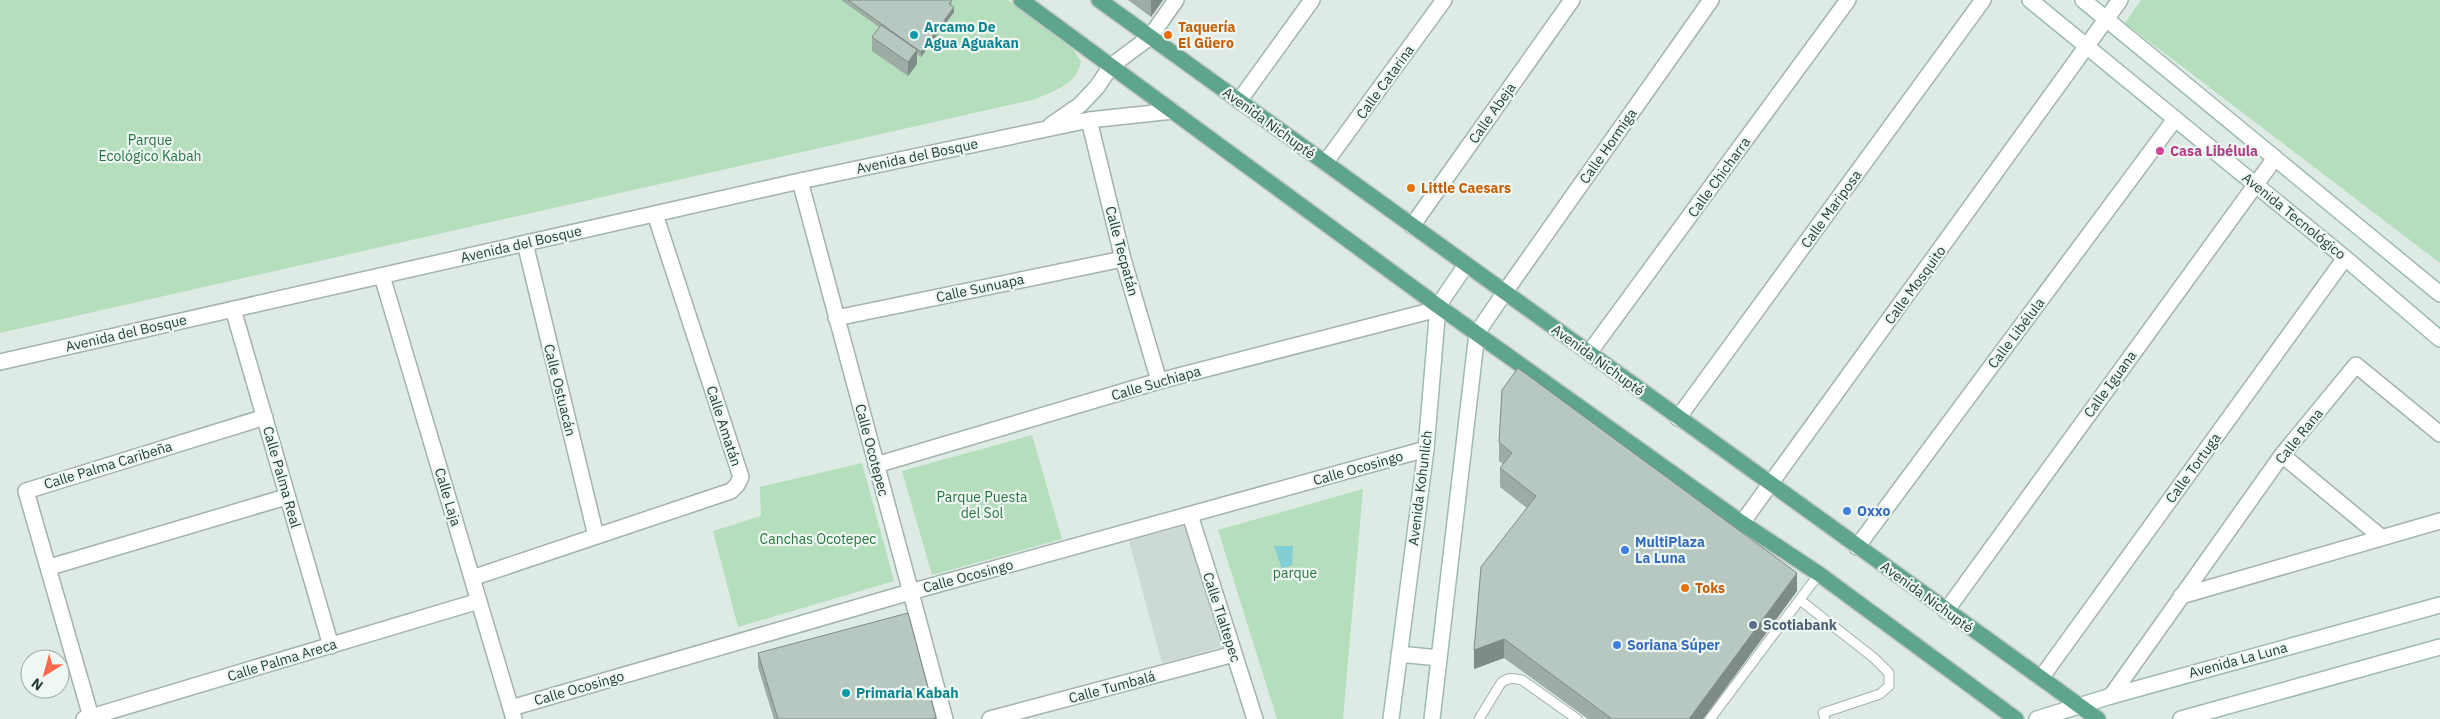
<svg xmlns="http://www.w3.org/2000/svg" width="2440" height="719" font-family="'IBM Plex Sans',sans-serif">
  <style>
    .built { fill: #ccdad3 }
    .green { fill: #b4debc }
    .water { fill: #81ced5 }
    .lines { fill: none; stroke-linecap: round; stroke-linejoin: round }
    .lane-casing { stroke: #a1b3ab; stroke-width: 11 }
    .street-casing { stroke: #a1b3ab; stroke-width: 18 }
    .secondary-casing { stroke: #9ebaae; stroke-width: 18 }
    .primary-casing { stroke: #c0c8c5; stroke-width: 18 }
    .lane { stroke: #fff; stroke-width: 9 }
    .street { stroke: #fff; stroke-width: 15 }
    .secondary { stroke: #fff; stroke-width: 15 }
    .primary { stroke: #5fa48c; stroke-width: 15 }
    .wall { fill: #9daca4 }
    .shaded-wall { fill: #7f8c86 }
    .building { fill: #b6c8bf; stroke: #7f8c86 }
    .culture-dot { fill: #0f9aa8; stroke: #eef7f2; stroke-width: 2 }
    .food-dot { fill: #e8710a; stroke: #eef7f2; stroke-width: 2 }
    .hotel-dot { fill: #d1479c; stroke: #eef7f2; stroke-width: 2 }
    .shop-dot { fill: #3f7fe0; stroke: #eef7f2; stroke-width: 2 }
    .service-dot { fill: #5c6f8a; stroke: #eef7f2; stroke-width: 2 }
    .labels { text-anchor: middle; stroke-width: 4.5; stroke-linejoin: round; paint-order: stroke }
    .culture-label { font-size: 14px; font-weight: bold; fill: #0d838f; stroke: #eef7f2; text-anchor: start }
    .food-label { font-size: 14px; font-weight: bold; fill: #c56008; stroke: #eef7f2; text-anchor: start }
    .street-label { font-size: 14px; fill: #1e3b31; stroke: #eef7f2 }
    .park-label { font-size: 14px; fill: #26743e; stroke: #eef7f2 }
    .hotel-label { font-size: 14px; font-weight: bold; fill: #b23c85; stroke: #eef7f2; text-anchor: start }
    .shop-label { font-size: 14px; font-weight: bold; fill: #366cbe; stroke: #eef7f2; text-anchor: start }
    .service-label { font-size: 14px; font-weight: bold; fill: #4e5e75; stroke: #eef7f2; text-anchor: start }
  </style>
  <rect width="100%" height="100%" fill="#deebe4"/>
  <path class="built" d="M1187,525L1226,646L1162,663L1129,541Z"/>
  <path class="green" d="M0,0H1008L1072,47L1081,62C1076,85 1055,90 1036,99L0,333Z
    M2141,0H2440V263L2125,23Z
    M1032,435L1062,539L932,575L902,471Z
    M862,463L894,581L738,627L713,531L761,516L760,487Z
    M1363,489L1343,719H1277L1218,530Z"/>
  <path class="water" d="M1274,546H1293L1292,565L1282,569Z"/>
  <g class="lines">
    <g class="lane-casing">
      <path id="lane" d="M1800,600L1874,658L1889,673V686L1880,694L1823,713L1825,719
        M1479,719L1501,683C1508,677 1513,678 1522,680L1577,719
        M1710,719L1819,574"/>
    </g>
    <g class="street-casing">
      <path id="street" d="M1239,101L1312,0
        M1089,120L1123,259L1159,381
        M1051,125L1080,105L1097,87L1111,66L1150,37L1176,0
        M1325,163L1444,0
        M800,181L945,719
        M1412,226L1572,0
        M525,243L596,536
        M382,276L514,719
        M1505,292L1711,0
        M233,309L331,646
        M836,318L1123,259
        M1589,353L1848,0
        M0,362L800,181L1089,120L1173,111
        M1678,418L1983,0
        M2282,455L2381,537
        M876,465L1159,381L1438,309
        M1190,515L1255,719
        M1742,523L2120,0
        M1857,547L2175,119
        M50,567L286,497
        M472,578L731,491L737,485L741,477L655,214
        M2181,596L2440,521
        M1946,611L2275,158
        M2041,678L2345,258
        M2111,696L2282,455L2356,365L2440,434
        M511,708L910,592L1426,449
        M91,717L26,491L265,417
        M84,719L479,601
        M990,719L1234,654"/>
    </g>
    <g class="secondary-casing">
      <path id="secondary" d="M2030,0L2345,258L2440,339
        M2083,0L2440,294
        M1399,654L1439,658
        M1391,719L1426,449L1438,306L1466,265
        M1432,719L1477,333L1505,292
        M2037,719L2111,696L2440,605
        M2181,719L2440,647"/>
    </g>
    <g class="primary-casing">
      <path id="primary" d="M1021,0L1438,306L1742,523L1819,574L2016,719
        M1099,0L2098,719"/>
    </g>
    <use href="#lane" class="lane"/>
    <use href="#street" class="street"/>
    <use href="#secondary" class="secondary"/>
    <use href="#primary" class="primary"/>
  </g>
  <path class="wall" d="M841,0H952L951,6L954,12L921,57L917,54V64L908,76L872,51V37L879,27Z
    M1128,0H1163L1151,17Z
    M1499,442L1797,591L1703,719H1588L1504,658L1474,669L1527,508L1500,487V468L1503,464L1499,461Z
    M758,653L936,719H774L758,667Z"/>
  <path class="shaded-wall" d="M1151,0H1163L1151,17Z
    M954,7V12L921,57V52Z
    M917,50V64L908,76V62Z
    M1797,573V591L1703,719H1689Z
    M1504,639V658L1474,669V650Z"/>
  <path class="building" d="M848,0H952L949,4L954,7L921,52Z
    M881,25L917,50L908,62L872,37Z
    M1518,368L1797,573L1689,719H1612L1504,639L1474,650L1481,567L1536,496L1500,468L1512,453L1499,442L1502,390Z
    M908,613L936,718L933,719H778L758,653Z"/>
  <g class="culture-dot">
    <circle cx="914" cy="35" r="5"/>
    <circle cx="846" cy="693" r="5"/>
  </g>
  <g class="food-dot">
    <circle cx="1168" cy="35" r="5"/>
    <circle cx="1411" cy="188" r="5"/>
    <circle cx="1685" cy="588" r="5"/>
  </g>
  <circle class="hotel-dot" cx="2160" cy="151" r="5"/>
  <g class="shop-dot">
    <circle cx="1847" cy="511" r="5"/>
    <circle cx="1625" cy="550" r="5"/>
    <circle cx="1617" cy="645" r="5"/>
  </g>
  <circle class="service-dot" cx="1753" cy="625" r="5"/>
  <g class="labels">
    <g class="culture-label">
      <text x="924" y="32">Arcamo De<tspan x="924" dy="16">Agua Aguakan</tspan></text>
      <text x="856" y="698">Primaria Kabah</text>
    </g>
    <g class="food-label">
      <text x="1178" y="32">Taquería<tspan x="1178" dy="16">El Güero</tspan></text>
      <text x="1421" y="193">Little Caesars</text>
      <text x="1695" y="593">Toks</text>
    </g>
    <g class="street-label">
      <text transform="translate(1385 82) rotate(-54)" y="5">Calle Catarina</text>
      <text transform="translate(1492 113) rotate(-55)" y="5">Calle Abeja</text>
      <text transform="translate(1269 123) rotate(36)" y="5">Avenida Nichupté</text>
      <text transform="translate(1608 146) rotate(-55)" y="5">Calle Hormiga</text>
      <text transform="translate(917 156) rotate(-12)" y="5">Avenida del Bosque</text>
      <text transform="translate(1719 177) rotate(-54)" y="5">Calle Chicharra</text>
      <text transform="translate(1831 209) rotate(-54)" y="5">Calle Mariposa</text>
      <text transform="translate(2294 216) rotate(39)" y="5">Avenida Tecnológico</text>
      <text transform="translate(521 244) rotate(-13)" y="5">Avenida del Bosque</text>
      <text transform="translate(1122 251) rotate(75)" y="5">Calle Tecpatán</text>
      <text transform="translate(1915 285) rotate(-54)" y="5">Calle Mosquito</text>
      <text transform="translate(980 288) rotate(-12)" y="5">Calle Sunuapa</text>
      <text transform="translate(126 333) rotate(-13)" y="5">Avenida del Bosque</text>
      <text transform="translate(2016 333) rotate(-53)" y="5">Calle Libélula</text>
      <text transform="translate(1598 360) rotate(36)" y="5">Avenida Nichupté</text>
      <text transform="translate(1156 383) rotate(-16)" y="5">Calle Suchiapa</text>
      <text transform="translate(2110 384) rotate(-54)" y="5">Calle Iguana</text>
      <text transform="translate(560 390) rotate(76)" y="5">Calle Ostuacán</text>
      <text transform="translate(724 426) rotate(72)" y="5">Calle Amatán</text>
      <text transform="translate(2299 436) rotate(-51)" y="5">Calle Rana</text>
      <text transform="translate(872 450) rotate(75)" y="5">Calle Ocotepec</text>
      <text transform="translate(108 465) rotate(-17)" y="5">Calle Palma Caribeña</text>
      <text transform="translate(1358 468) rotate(-16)" y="5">Calle Ocosingo</text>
      <text transform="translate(2193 468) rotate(-54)" y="5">Calle Tortuga</text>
      <text transform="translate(282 477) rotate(74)" y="5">Calle Palma Real</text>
      <text transform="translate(1420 488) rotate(-83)" y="5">Avenida Kohunlich</text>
      <text transform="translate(448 497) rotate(73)" y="5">Calle Laja</text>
      <text transform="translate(968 576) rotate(-15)" y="5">Calle Ocosingo</text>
      <text transform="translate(1927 597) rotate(36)" y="5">Avenida Nichupté</text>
      <text transform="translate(1222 617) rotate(72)" y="5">Calle Tlaltepec</text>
      <text transform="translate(282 660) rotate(-17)" y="5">Calle Palma Areca</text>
      <text transform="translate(2238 660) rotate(-15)" y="5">Avenida La Luna</text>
      <text transform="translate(1112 687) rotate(-15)" y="5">Calle Tumbalá</text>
      <text transform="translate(579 688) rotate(-16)" y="5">Calle Ocosingo</text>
    </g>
    <g class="park-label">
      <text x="150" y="145">Parque<tspan x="150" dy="16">Ecológico Kabah</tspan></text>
      <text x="982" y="502">Parque Puesta<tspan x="982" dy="16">del Sol</tspan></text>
      <text x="818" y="544">Canchas Ocotepec</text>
      <text x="1295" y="578">parque</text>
    </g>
    <g class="hotel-label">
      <text x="2170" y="156">Casa Libélula</text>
    </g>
    <g class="shop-label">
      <text x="1857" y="516">Oxxo</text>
      <text x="1635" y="547">MultiPlaza<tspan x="1635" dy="16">La Luna</tspan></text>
      <text x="1627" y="650">Soriana Súper</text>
    </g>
    <g class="service-label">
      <text x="1763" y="630">Scotiabank</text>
    </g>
  </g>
  <g transform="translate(45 674) rotate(217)"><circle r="24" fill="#eef7f2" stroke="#9baca5"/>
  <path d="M0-4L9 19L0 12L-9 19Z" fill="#fc684a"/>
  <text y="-8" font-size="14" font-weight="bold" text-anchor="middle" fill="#1e3b31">N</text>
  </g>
</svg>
